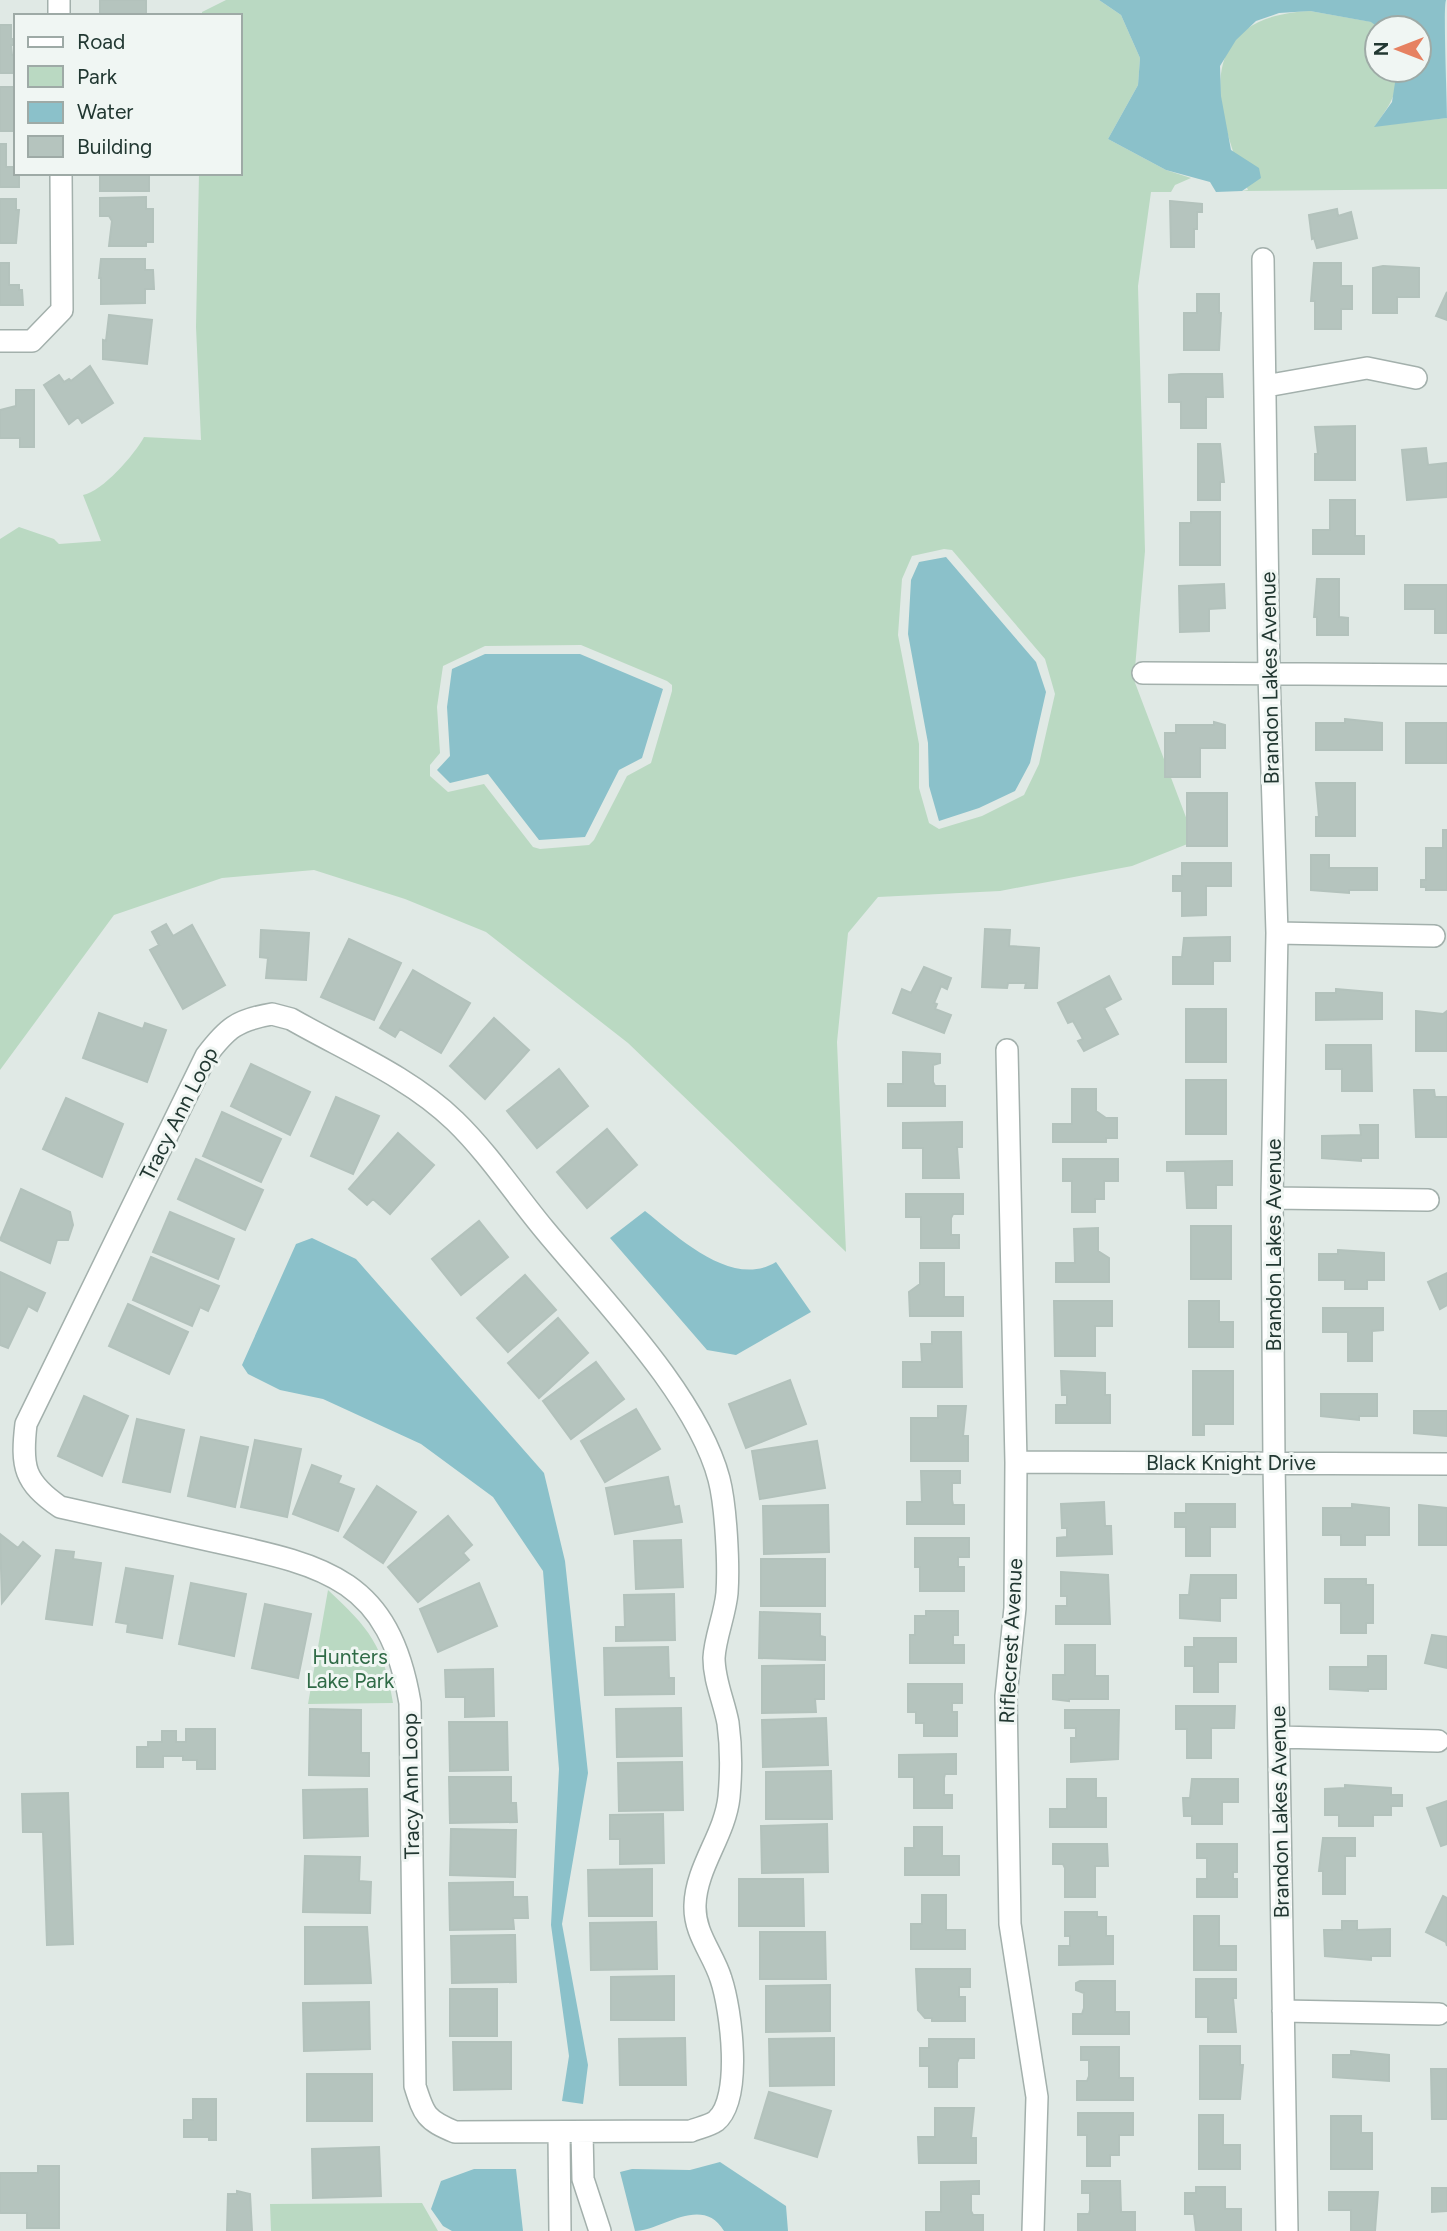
<svg xmlns="http://www.w3.org/2000/svg" width="1447" height="2231" font-family="Figtree,sans-serif">
  <style>
    .green { fill: #bad9c2; fill-rule: evenodd }
    .water { fill: #8bc1ca }
    .building { fill: #b5c4be; stroke: #b3c2bc; stroke-width: 2 }
    .lines { fill: none; stroke-linecap: round; stroke-linejoin: round }
    .minor-casing { stroke: #a3b0ac; stroke-width: 24 }
    .minor { stroke: #fff; stroke-width: 21 }
    .labels { text-anchor: middle; stroke-width: 6; stroke-linejoin: round; paint-order: stroke }
    .street-label { font-size: 21px; fill: #223832; stroke: #f0f6f3 }
    .park-label { font-size: 21px; fill: #306b47; stroke: #f0f6f3 }
  </style>
  <rect width="100%" height="100%" fill="#e0e9e5"/>
  <path class="green" d="M226,0H1099L1121,15L1140,58L1138,85L1108,139L1166,170L1191,178L1175,185L1171,192H1151L1138,286L1145,551L1134,680L1195,841L1132,866L1000,891L878,897L848,933L837,1042L846,1252L628,1043L486,932L405,899L314,870L222,878L114,915L0,1070V539L19,527L54,539L59,544L101,541L83,495C102,492 135,454 144,437L201,440L196,327L199,173H240V16H202V12ZM944,549L952,550L1045,659L1055,694L1039,764L1024,795L982,816L939,829L929,823L919,788V744L898,635L902,579L912,556ZM581,645L667,681L672,685V691L651,763L627,776L594,840L589,845L540,849L533,847L484,784L448,792L430,776V765L440,753L437,707L443,666L485,646Z
    M1310,11L1372,22L1379,28L1377,70H1397C1399,93 1388,108 1375,126L1447,118V189L1242,191L1248,190C1214,110 1190,17 1310,11Z
    M328,1590C369,1628 384,1646 393,1703L308,1704Z
    M422,2203L438,2231H271L270,2204Z"/>
  <path class="water" d="M1099,0H1446C1443,6 1447,100 1447,118L1374,127L1392,102L1397,70H1419V28H1379L1371,22L1310,11L1279,13L1256,21L1236,40L1220,66L1221,96L1231,150L1259,168L1261,178L1242,191L1216,192L1210,182L1166,170L1108,139L1138,85L1140,58L1121,15Z
    M946,557L1036,662L1046,692L1030,763L1015,791L979,808L939,821L929,786L928,743L908,634L911,580L919,562Z
    M485,654H580L663,689L642,758L619,770L585,837L539,840L488,774L450,783L437,770L450,756L447,707L452,669Z
    M645,1211C678,1237 732,1289 776,1262L811,1312L736,1355L707,1350L610,1238Z
    M312,1238L356,1259L544,1473L565,1561L588,1773L562,1924L588,2065L583,2104L562,2101L569,2056L551,1925L559,1769L543,1571L493,1497L421,1444L323,1399L280,1390L248,1374L242,1365L296,1244Z
    M720,2162L786,2206L788,2231H724C702,2194 661,2231 635,2231L620,2172L632,2169L690,2170Z
    M474,2169H516L523,2231H452L443,2226L431,2209L441,2181Z"/>
  <path class="building" d="M100,0H146V16H100Z
    M0,25H11V39H15V45H11L12,55H16V73H0Z
    M0,87H16V131H0Z
    M0,144H6V167H15L16,173H19V187H0Z
    M100,173H149V191H100Z
    M146,197V209H153V242H146V246H109L112,221L109,216H100V198Z
    M0,199H16V210H19L16,243H0Z
    M1170,201L1202,204V212H1197V229H1194V247H1171Z
    M1337,209L1338,216L1351,212L1357,238L1317,248L1314,238L1312,239L1309,215Z
    M101,259H145V270H153L154,289H145V303L101,304V278H99Z
    M0,263H9V285H19V290H22L23,305H0Z
    M1314,263H1341V286H1352V309H1341V329H1315V301H1311Z
    M1383,266L1419,268V297H1397V313H1373V268Z
    M1447,292V320L1436,316Z
    M1197,294H1219V313H1221L1219,350H1184V313H1197Z
    M109,315L152,320L147,364L103,359V340L106,341Z
    M90,366L113,403L82,423L78,417L69,424L44,385L59,375L64,382L69,379L71,381Z
    M1181,374H1222L1223,397H1206V428H1181V402H1169V375Z
    M16,390H34V447H20V438H0V410L16,406Z
    M1355,426V480H1315V454H1318L1315,427Z
    M1198,444H1220L1224,482H1220V500H1198Z
    M1426,448L1428,465L1447,463V497L1407,500L1402,450Z
    M1330,500H1355V536H1364V554H1313V530H1330Z
    M1191,512H1220V565H1180V523H1191Z
    M1317,579H1339V617L1348,618V635H1317V617H1314Z
    M1224,584L1225,608L1209,609V631L1180,632L1179,586Z
    M1405,585H1447V633H1435V609H1405Z
    M1345,719L1382,723V750H1316V723H1345Z
    M1214,722L1225,725V748H1200V777H1165V733H1176V725H1214Z
    M1406,723H1447V763H1406Z
    M1316,783H1355V836H1316V817H1319Z
    M1187,793H1227V846H1187Z
    M1443,830H1447V890H1426V887H1421V880H1426V848H1443Z
    M1311,855H1329V868H1377V890H1349V893L1311,890Z
    M1182,863H1231V886H1206V915L1182,916V891H1173V876H1182Z
    M166,924L173,936L192,925L225,985L183,1009L150,950L159,945L152,932Z
    M985,929L1010,930L1009,946L1039,948L1037,988H1025L1026,983H1008L1007,988L982,987Z
    M261,930L309,933L306,980L266,978L268,958L260,957Z
    M1230,937V961H1213V984H1173V957H1182L1184,938Z
    M349,939L401,963L374,1020L321,997Z
    M924,967L951,978L947,989L941,986L934,1003L937,1004L935,1009L951,1015L944,1033L893,1013L902,989L911,993Z
    M413,970L470,1003L441,1053L400,1029L395,1037L380,1028Z
    M1109,976L1121,999L1104,1008L1118,1034L1084,1051L1078,1041L1083,1039L1073,1021L1068,1023L1058,1003Z
    M1336,989L1382,993V1019L1316,1020V993H1336Z
    M1186,1009H1226V1062H1186Z
    M1416,1011L1443,1014L1447,1011V1051H1416Z
    M99,1013L143,1029L145,1023L166,1030L147,1082L83,1058Z
    M494,1018L529,1050L485,1099L450,1066Z
    M1326,1045H1371L1372,1091H1342V1069H1326Z
    M903,1052L940,1054V1063L933,1065V1082L935,1086H945V1106H888V1084H903Z
    M251,1064L310,1092L290,1135L231,1106Z
    M559,1069L588,1106L537,1148L507,1111Z
    M1186,1080H1226V1134H1186Z
    M1072,1089H1096V1111L1106,1118H1117V1138H1106V1142H1053V1124H1072Z
    M1414,1090H1434L1435,1097H1447V1137H1416Z
    M336,1097L379,1116L353,1174L311,1156Z
    M66,1098L123,1124L102,1177L43,1149Z
    M222,1112L281,1139L261,1182L203,1156Z
    M962,1122V1147H957L959,1178H923V1148H903V1123Z
    M1360,1125H1378V1158H1361V1161L1322,1158V1136L1361,1135Z
    M607,1129L637,1165L587,1208L557,1172Z
    M398,1133L434,1165L390,1214L373,1199L367,1205L349,1189Z
    M196,1159L263,1190L245,1230L178,1199Z
    M1063,1159H1118V1181H1104V1199H1095V1212H1072V1181H1063Z
    M1232,1161V1185H1216V1208H1187L1185,1171H1167V1162Z
    M21,1189L70,1212L73,1225L68,1240H57L50,1263L0,1240Z
    M906,1194H963V1214H953L951,1218V1235H959V1248H921V1217H906Z
    M170,1212L234,1239L218,1279L153,1252Z
    M479,1221L508,1257L461,1295L432,1259Z
    M1191,1226H1231V1279H1191Z
    M1098,1228V1251L1109,1258V1282H1056V1263H1075L1074,1229Z
    M1338,1250L1384,1253V1280H1367V1289H1345V1280H1319V1254H1338Z
    M151,1257L219,1286L208,1311L200,1307L192,1326L133,1300Z
    M920,1263H944V1297H963V1316H910L909,1292L920,1284Z
    M0,1272L45,1293L37,1311L28,1306L8,1348L0,1345Z
    M1447,1273V1305L1440,1309L1428,1282Z
    M525,1275L556,1310L508,1352L477,1318Z
    M1054,1301H1112V1326H1095V1356H1055Z
    M1189,1301H1219V1322H1233V1347H1189Z
    M128,1304L188,1332L169,1374L109,1346Z
    M1323,1308H1383V1330L1372,1331V1361H1348V1332H1323Z
    M558,1318L588,1353L539,1398L508,1363Z
    M932,1332H961L962,1387H903V1362H922L921,1344H932Z
    M596,1362L624,1399L571,1439L543,1401Z
    M1061,1371L1105,1373V1395H1110V1423H1056V1405H1067V1395H1062Z
    M1193,1371H1233V1424H1204V1435H1193Z
    M790,1380L806,1424L746,1448L729,1404Z
    M1321,1394H1377V1416H1359V1420L1321,1416Z
    M84,1396L128,1416L102,1476L58,1456Z
    M938,1406H966L963,1436H968V1461H911V1418H938Z
    M636,1409L660,1449L605,1482L581,1441Z
    M1414,1411H1447V1436L1414,1433Z
    M137,1419L184,1430L170,1492L123,1482Z
    M201,1437L248,1447L235,1507L188,1496Z
    M255,1440L301,1449L287,1517L241,1507Z
    M817,1441L825,1488L760,1499L752,1451Z
    M312,1465L341,1476L338,1483L354,1489L338,1531L293,1514Z
    M921,1471H960V1483H952V1500L953,1505H964V1524H907V1502H922Z
    M668,1477L674,1507L679,1506L682,1522L615,1534L606,1488Z
    M377,1486L416,1512L383,1563L344,1537Z
    M1104,1502L1105,1526H1111L1112,1554L1057,1556V1538L1067,1537V1528H1062L1061,1504Z
    M1186,1504H1235V1527H1210V1556H1186V1527H1175V1513H1186Z
    M1352,1504L1389,1508V1535H1365V1545H1341V1535H1323V1508H1352Z
    M828,1505L829,1552L764,1554L763,1506Z
    M1419,1505L1447,1508V1545H1419Z
    M448,1516L472,1545L463,1553L469,1560L418,1602L388,1567Z
    M0,1534L18,1548L23,1542L40,1556L2,1603Z
    M915,1538H969V1557H958V1567H964V1591H920V1567H915Z
    M681,1540L683,1587L636,1589L634,1541Z
    M56,1550L74,1552L73,1559L101,1563L92,1625L46,1619Z
    M761,1559H825V1606H761Z
    M126,1568L173,1576L162,1638L127,1632L128,1624L116,1622Z
    M1061,1572L1108,1575L1110,1624H1056V1606H1067V1596H1061Z
    M1191,1575H1236V1598H1220V1621L1180,1618V1595H1189Z
    M1325,1579H1366V1585H1373V1623H1366V1633H1341V1603H1325Z
    M191,1583L246,1594L234,1656L179,1644Z
    M479,1583L497,1626L438,1652L420,1609Z
    M674,1594L675,1640L616,1641V1627H625L624,1595Z
    M265,1604L311,1614L298,1678L252,1668Z
    M926,1611H958V1635H953V1645H964V1663H910V1635H915V1616H926Z
    M760,1612L820,1614V1636L825,1637V1660L759,1658Z
    M1432,1635L1447,1637V1668L1425,1663Z
    M1194,1638H1236V1662H1218V1692H1194V1666H1185V1647H1194Z
    M1065,1645H1095V1676H1108V1699H1069V1701L1053,1699V1675H1065Z
    M668,1647L669,1678H674V1694L605,1695L604,1648Z
    M1368,1656H1386V1689H1368V1691L1330,1689V1667H1368Z
    M824,1665V1699H815L816,1712L762,1713V1666Z
    M493,1669L494,1716L465,1717V1697H446L445,1670Z
    M908,1684H962V1703H952V1712H957V1736H924V1723H916V1712H908Z
    M1176,1706H1235L1234,1728H1211V1758H1187V1729H1176Z
    M681,1708L682,1756L617,1757L616,1709Z
    M310,1709L361,1710V1753H369V1776L309,1775Z
    M1065,1710H1119L1118,1759L1071,1762V1738H1076V1728H1065Z
    M826,1718L828,1765L763,1767L762,1720Z
    M449,1722H507L508,1770L450,1771Z
    M186,1729H215V1769H197V1760H183V1756H163V1767H137V1747H148V1742H162V1731H176V1742H186Z
    M956,1754V1774H945L944,1778V1795H952V1808H914V1777H899V1755Z
    M682,1762L683,1810L619,1811L618,1763Z
    M831,1771L832,1819H766V1772Z
    M449,1777H511V1803H516L517,1822L450,1823Z
    M1067,1779H1096V1798H1106V1827H1050V1809H1067Z
    M1192,1779H1238V1802H1222V1824H1192V1816H1184L1183,1798H1190Z
    M1345,1785L1391,1788V1795H1402V1806H1391V1815H1373V1826H1339V1815H1325V1789L1345,1788Z
    M367,1789L368,1836L304,1838L303,1790Z
    M68,1793L73,1944L47,1945L43,1832H23L22,1794Z
    M1447,1801V1844L1441,1846L1427,1808Z
    M663,1814L664,1863L620,1864V1839H610V1815Z
    M827,1824L828,1872L762,1873L761,1826Z
    M914,1827H942V1856H959V1875H905V1848H914Z
    M451,1829L516,1830L515,1877L450,1875Z
    M1323,1838H1355V1856H1345V1894H1323V1871H1319Z
    M1053,1844H1107L1108,1866H1095V1897H1065V1868L1063,1864H1053Z
    M1197,1844H1237V1872H1233V1879H1237V1897H1197V1879H1207V1858H1197Z
    M305,1856L360,1857L359,1881L371,1882L370,1913L303,1912Z
    M652,1869V1916H589L588,1870Z
    M739,1879H803L804,1926H739Z
    M513,1882V1897H527L528,1918H513L514,1929L450,1930L449,1883Z
    M922,1895H946V1930H965V1949H911V1924H922Z
    M1443,1896L1447,1898V1946L1446,1942L1426,1932Z
    M1065,1912H1097V1917H1106V1936H1113V1964L1059,1965V1946H1070V1936H1065Z
    M1194,1916H1219V1946H1236V1970H1194Z
    M1342,1921H1357V1930L1390,1929V1956H1371V1960L1325,1956L1324,1930H1342Z
    M656,1922L657,1969L591,1970L590,1923Z
    M305,1927H367L371,1983L305,1984Z
    M760,1932H825L826,1979H760Z
    M515,1935L516,1982L452,1983L451,1936Z
    M916,1969H970V1987H959V1997H965V2021H932V2018H925L918,2010Z
    M674,1976V2020H611V1977Z
    M1196,1979H1236V1998H1233L1236,2032H1208V2017H1196Z
    M1080,1981H1115V2012H1129V2034H1073V2014H1082L1084,2008V1993L1076,1990V1983Z
    M830,1985V2031L766,2032V1986Z
    M450,1989H497V2036H450Z
    M369,2002L370,2049L304,2051L303,2003Z
    M685,2038L686,2085H620L619,2039Z
    M834,2038V2085L770,2086L769,2039Z
    M929,2039H974V2058H959L957,2063V2087H929V2066H920V2048H929Z
    M453,2042H511V2089L454,2090Z
    M1200,2046H1240V2065H1243L1240,2099H1200Z
    M1081,2047H1119V2078H1133V2100H1077V2081H1087L1089,2076V2060H1081Z
    M1351,2051L1389,2055V2081L1333,2077V2055H1351Z
    M1431,2069H1447V2119H1432Z
    M307,2074H372V2121H307Z
    M769,2092L831,2111L817,2157L755,2138Z
    M193,2099H216V2140H209V2137H184V2120H193Z
    M935,2108H974L971,2138H976V2163H919L918,2137H935Z
    M1078,2113H1133V2135H1119V2155H1110V2166H1087V2135H1078Z
    M1199,2115H1223V2145H1240V2169H1199Z
    M1331,2116H1361V2133H1372V2169H1331Z
    M379,2147L381,2196L313,2198L312,2149Z
    M38,2166H59V2228H27V2213H0V2173H38Z
    M979,2181V2194H971V2211L973,2215H983V2231H926V2212H941V2182Z
    M1082,2181H1120L1121,2212H1135V2231H1078V2214H1089L1090,2210V2193H1082Z
    M1196,2187H1225V2209H1241V2231H1196L1194,2214H1185V2193H1196Z
    M1432,2188H1447V2211L1432,2212Z
    M237,2191L250,2194L252,2231H227L228,2194H237Z
    M1329,2192H1378L1375,2231H1351V2210H1329Z"/>
  <g class="lines">
    <g class="minor-casing">
      <path id="minor" d="M59,0V16
        M1263,259L1269,674L1277,933L1272,1198L1274,1463L1287,2231
        M0,341H32L62,310L61,173
        M1266,386L1367,368L1416,378
        M1143,673L1447,675
        M1277,933L1434,936
        M272,1014L291,1019C345,1050 410,1077 455,1121C488,1153 515,1194 544,1229C600,1297 697,1395 719,1479C726,1506 729,1565 727,1593C725,1615 715,1637 714,1658C714,1681 724,1701 728,1723C731,1745 731,1775 729,1797C725,1835 696,1867 695,1905C694,1934 713,1953 721,1979C731,2009 743,2099 716,2121C709,2126 698,2128 691,2131L455,2132C426,2120 424,2115 415,2086L410,1703C389,1579 326,1566 217,1542C165,1530 112,1519 60,1507C24,1482 21,1467 26,1424L206,1056C227,1028 237,1020 272,1014Z
        M1007,1050L1016,1462L1015,1608L1006,1696L1010,1924L1037,2097L1033,2231
        M1272,1198L1428,1200
        M1016,1462L1447,1464
        M1279,1737L1438,1741
        M1283,2011L1439,2014
        M559,2132L560,2231
        M582,2132L583,2179L600,2231"/>
    </g>
    <use href="#minor" class="minor"/>
  </g>
  <g class="labels">
    <g class="street-label">
      <text transform="translate(1270 678) rotate(-91)" y="7">Brandon Lakes Avenue</text>
      <text transform="translate(179 1114) rotate(-63)" y="7">Tracy Ann Loop</text>
      <text transform="translate(1274 1245) rotate(-90)" y="7">Brandon Lakes Avenue</text>
      <text x="1231" y="1470">Black Knight Drive</text>
      <text transform="translate(1011 1641) rotate(-87)" y="7">Riflecrest Avenue</text>
      <text transform="translate(411 1786) rotate(-91)" y="7">Tracy Ann Loop</text>
      <text transform="translate(1280 1812) rotate(-91)" y="7">Brandon Lakes Avenue</text>
    </g>
    <g class="park-label">
      <text x="350" y="1664">Hunters<tspan x="350" dy="24">Lake Park</tspan></text>
    </g>
  </g>
  <rect x="14" y="14" width="228" height="161" fill="#f0f6f3" stroke="#9eaaa6" stroke-width="2"/>
  <rect x="28" y="37" width="35" height="10" fill="#ffffff" stroke="#9eaaa6" stroke-width="2"/>
  <text x="77" y="49" font-size="21" fill="#223832">Road</text>
  <rect x="28" y="66" width="35" height="21" fill="#bad9c2" stroke="#9eaaa6" stroke-width="2"/>
  <text x="77" y="84" font-size="21" fill="#223832">Park</text>
  <rect x="28" y="102" width="35" height="21" fill="#8bc1ca" stroke="#9eaaa6" stroke-width="2"/>
  <text x="77" y="119" font-size="21" fill="#223832">Water</text>
  <rect x="28" y="136" width="35" height="21" fill="#b5c4be" stroke="#9eaaa6" stroke-width="2"/>
  <text x="77" y="154" font-size="21" fill="#223832">Building</text>
  <g transform="translate(1398 49) rotate(270)"><circle r="33" fill="#f0f6f3" stroke="#9eaaa6" stroke-width="2"/>
  <path d="M0-5L12 26L0 18L-12 26Z" fill="#e68161"/>
  <text y="-10" font-size="19" font-weight="bold" text-anchor="middle" fill="#223832">N</text>
  </g>
</svg>
